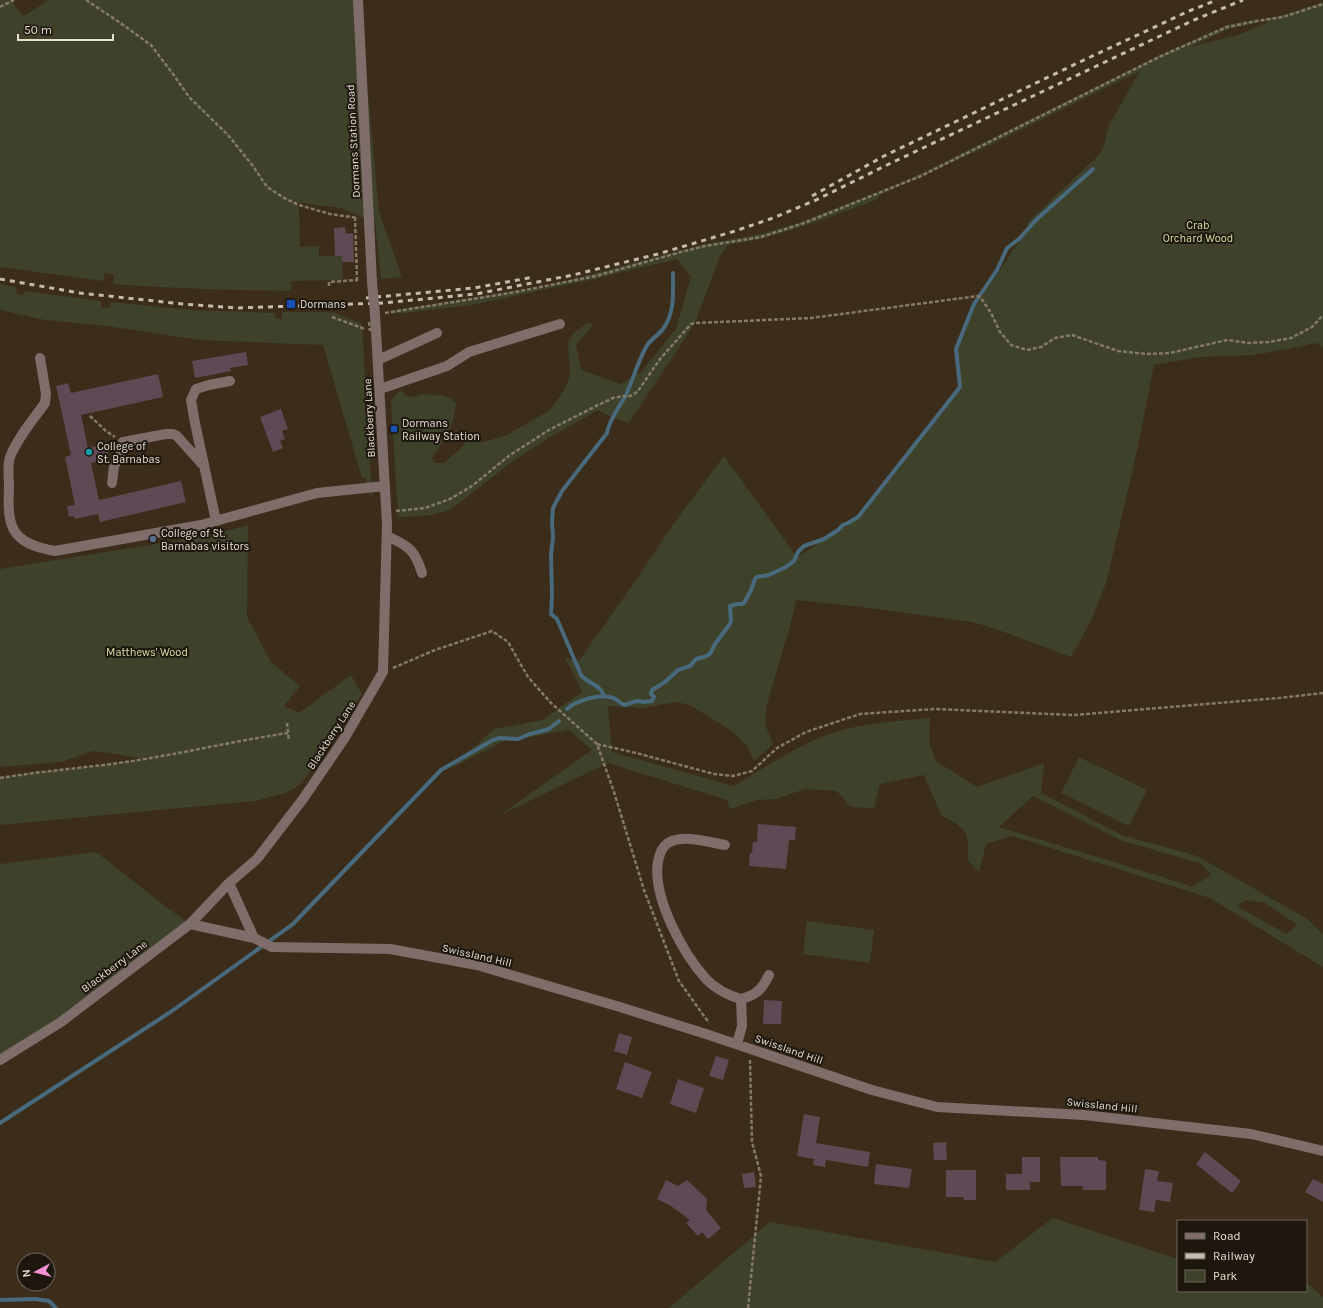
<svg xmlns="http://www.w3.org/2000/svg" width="1323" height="1308" font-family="Karla,sans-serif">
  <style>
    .green { fill: #3e422a; fill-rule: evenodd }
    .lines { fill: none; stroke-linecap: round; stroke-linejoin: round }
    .stream { stroke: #49697d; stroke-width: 4 }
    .building { fill: #614855 }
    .path { stroke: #857968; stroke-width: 2.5; stroke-dasharray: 4 2; stroke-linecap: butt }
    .minor { stroke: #7e6d6b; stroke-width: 10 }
    .rail { stroke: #c5bbad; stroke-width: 3; stroke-dasharray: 5 5; stroke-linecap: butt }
    .path-bridge { stroke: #857968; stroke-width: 2.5; stroke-dasharray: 4 2; stroke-linecap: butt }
    .minor-bridge { stroke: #7e6d6b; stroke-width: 10 }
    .transit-dot { fill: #1a4fb4; stroke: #1d170e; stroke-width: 1.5 }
    .culture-dot { fill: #0f9aa8; stroke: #1d170e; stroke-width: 1.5 }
    .service-dot { fill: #5c6f8a; stroke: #1d170e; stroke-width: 1.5 }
    .labels { text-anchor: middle; stroke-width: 4; stroke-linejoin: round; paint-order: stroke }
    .street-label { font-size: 11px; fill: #e7ded2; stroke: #1d170e }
    .park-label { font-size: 11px; fill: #d6e0a5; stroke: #1d170e }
    .poi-label { font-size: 11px; fill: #e7ded2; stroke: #1d170e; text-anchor: start }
  </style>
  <rect width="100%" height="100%" fill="#3b2d19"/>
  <path class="green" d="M0,0H10L24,16L49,0H362L364,50L379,212L402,277L381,279L375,223L341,208L294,202L299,207L300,247L319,246V256H342L343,280L291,281V291C232,290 172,289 113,284L114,275L105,272L103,281L0,267Z
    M1323,2V347L1315,343L1293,348L1253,355L1200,357L1154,365L1137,451L1107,580L1092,619L1071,657L993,628L972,622L862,607L796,600L790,626L767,704L765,724L773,744L754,761L747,746L732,731L690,705L675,702L643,708L608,706L612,752L734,786C774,762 813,734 860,726C883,722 907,720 930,718L929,743L936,761L977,787L1044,763L1041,793L1122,835L1197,856L1306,918L1323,934V967L1210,898L1013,836L986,844L979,872L968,860V842L965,832L957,824L941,815L924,775L880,784L874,808L850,807L837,791L805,789L776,799L757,800L730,809L727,800L608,763L500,815L592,750L569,730L502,742L450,769L494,729L542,720L582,692L565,657L578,662L634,583L669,530L724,456L797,557L859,518L961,388L957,350L976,305L1023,236L1032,226L1027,224L1032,218L1099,155L1103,148L1109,125L1140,71L992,144L880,195L876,200C827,218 779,237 728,245L720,256L695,323L629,423L613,418L598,410L550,437L513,461L453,508C436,517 417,516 398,517L391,400L401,390L406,396L413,397L424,394L443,396L451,398L456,404C454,427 444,439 432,458L435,463H444L462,447L467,440L473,438L483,442L505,436L549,411L563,392L570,377L568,342L573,334L589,322L593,325L576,345L581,370L621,384L641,372L676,329L691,277L677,259L590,280L472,305L395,314L394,310L546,286L705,244L761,234L796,224L898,184L920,174L1158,56L1227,25L1257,19L1256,23L1229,29L1190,47L1238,35L1269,22L1265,21V18L1283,15ZM1033,796L1120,840L1202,864L1211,875L1192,887L1163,877L999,827ZM1246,900L1265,903L1297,925L1286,934L1237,906Z
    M0,284L16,287L17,294L23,295L24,291L101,301V307L110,308L111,302L190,310L275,313V318L282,319V312H333L362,324L372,497H371L365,478H362L323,345L200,340L107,326L45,320L0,310Z
    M248,525L247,617L271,662L300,686L284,706L299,713L351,675L362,694L309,773L302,782L294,789L285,793L255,801L0,825V778L35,772L72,769L143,759L109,753L93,751L61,762L0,767V569L212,535Z
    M1079,757L1147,790L1129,826L1061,793Z
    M96,852C128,876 158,902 190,924L0,1060V864Z
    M807,921L874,930L870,963L803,954Z
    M1053,1218L1178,1259V1291H1306V1282L1323,1297V1308H669L770,1222L995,1262Z"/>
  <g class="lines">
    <path class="stream" d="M604,696C600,684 588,684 581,675L557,619L551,614L552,594L551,554L553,538L552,522L553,508L562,491L607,433C609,420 620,406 626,395C633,379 638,362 646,347C650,339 658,336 663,329C675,313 673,292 673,273
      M567,709C577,700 601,693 613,698C617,699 620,703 624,705L637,701L644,702L652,701L654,697L651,694L652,690L665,682L678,670L690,666L696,659L704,657L710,654L715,644L729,625L731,622L730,606L737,604H742L744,603L751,590L755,579L757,577L769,575L786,567L794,561L798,552L804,546L824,539L838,530L843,525L848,523L858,517L960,387L956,349L974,304L997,270L1007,248L1019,239L1036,220L1093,169
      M0,1123L172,1011L293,924L441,770L493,740L499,738L518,739L530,734L549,729L559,721
      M0,1300L35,1299L49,1301L56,1308"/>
  </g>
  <path class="building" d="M345,227L346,234L353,233L354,262H342V256H335L334,228Z
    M246,352L248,365L230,368L231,371L195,378L192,361Z
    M158,374L163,397L81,415L88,448L106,444L109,459L91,463L99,500L181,481L186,502L100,522L98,514L75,519L74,516L69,517L67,506L75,505L65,457L71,455L56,386L68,383L71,393Z
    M281,409L288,429L282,431L285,439L280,441L283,448L273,452L260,417Z
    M758,824L796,827L795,840H789L786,869L749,866L750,853H752L753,842H757Z
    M764,1000L782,1001L781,1024H763Z
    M619,1033L632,1037L627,1055L614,1051Z
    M716,1056L729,1060L723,1080L709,1076Z
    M625,1062L652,1072L642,1098L616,1089Z
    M678,1079L704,1088L696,1113L670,1104Z
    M804,1114L820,1117L816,1143L870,1152L868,1167L826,1160L825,1167L813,1165L814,1159L797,1156Z
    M946,1142L947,1160H934L933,1143Z
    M1205,1152L1241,1181L1232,1193L1196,1164Z
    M1022,1157H1040V1182H1030V1190H1006V1174H1022Z
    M1060,1157H1098V1160L1106,1161V1190H1082L1083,1186H1061Z
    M876,1164L912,1169L909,1188L874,1184Z
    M1145,1169L1159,1171L1157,1181L1173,1183L1170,1202L1156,1200L1154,1212L1139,1210Z
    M946,1170H976V1200H964L963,1197H946Z
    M754,1172L756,1187L744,1188L742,1174Z
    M1313,1179L1323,1184V1202L1305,1192Z
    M666,1180L678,1186L687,1180L707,1199L706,1210L721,1228L708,1239L702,1232L698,1236L686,1223L690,1220L671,1206L657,1199Z"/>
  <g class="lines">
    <path class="path" d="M86,0L119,22L151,45L173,74L189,97L228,135L253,166L267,187L286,199L299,205L330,214L358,218
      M0,7L14,0
      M355,217L357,280H360
      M329,286V282L357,280
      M385,313L510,293L596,276L681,252L705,246L761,237L804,223L921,176L1159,57L1227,27L1257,21L1283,17L1323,4
      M332,317L365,329
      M90,416L106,431L115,437
      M396,511L425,508L450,499L472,486L510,455L549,430L596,406L613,398L623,396L627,397L633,395L638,391L660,359L691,324L695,323L811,318L978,296L981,298L991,313L1000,332L1011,345L1027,350L1041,347L1055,338L1072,335L1118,351L1147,354L1170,353L1227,340L1249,343L1269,342L1291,338L1312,327L1323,315
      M393,668L435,650L492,631L508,642L528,677L551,703L597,744L614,792L644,890L679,981L709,1023
      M287,723L289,741
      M597,744L636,753L714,774L733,776L752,771L777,748L806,732L860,714L934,709L1074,715L1279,698L1323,693
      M0,778C48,770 97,767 145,759C193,751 240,740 288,733
      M748,1308L761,1176L752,1142L750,1060"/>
    <path class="minor" d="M358,0L372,282
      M40,358L46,394L45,403C33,420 18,437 10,457C7,465 9,478 9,487C7,528 11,543 55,551L201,525L317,493L385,486
      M378,360L437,333
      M380,389L447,366L469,352L560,324
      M112,483L114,466L121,454L123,442L166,434H173L177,436L203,465
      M216,521L195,423L191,400L196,389L209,385L230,381
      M387,536C409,546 415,550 422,573
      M725,845C708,842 683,834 668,843C661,848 660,854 658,861C652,897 683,954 707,980C716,989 730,996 741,999L742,1026L737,1044
      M229,883L254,938
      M190,924L254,938L272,947L390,949L477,965L620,1007L706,1034L872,1090L937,1107L1084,1115L1251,1134L1323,1151
      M741,999C757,995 762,989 769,975
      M0,1060L61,1022L190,924L229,883L257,859L303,799L344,739L383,672L387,524L375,314"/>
    <path class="rail" d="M812,196L884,156L1086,59L1189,11L1217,0
      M0,279L80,293L183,304L237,308L383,303L476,294L573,275L658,254L735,231L773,218L816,200L889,164L1194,20L1243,0
      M366,298L474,288L534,277"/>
    <path class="path-bridge" d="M369,322L370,331"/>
    <path class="minor-bridge" d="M372,282L375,314"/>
  </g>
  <g class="transit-dot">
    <rect x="286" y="299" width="10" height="10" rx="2"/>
    <rect x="390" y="425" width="8" height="8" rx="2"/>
  </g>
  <circle class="culture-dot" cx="89" cy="452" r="4"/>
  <circle class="service-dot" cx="153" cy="539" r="4"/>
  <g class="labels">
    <g class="street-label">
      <text transform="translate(353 141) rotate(-93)" y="4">Dormans Station Road</text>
      <text transform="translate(369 418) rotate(-93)" y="4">Blackberry Lane</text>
      <text transform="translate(331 735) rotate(-57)" y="4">Blackberry Lane</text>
      <text transform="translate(477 955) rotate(13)" y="4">Swissland Hill</text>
      <text transform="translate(114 966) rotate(-37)" y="4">Blackberry Lane</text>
      <text transform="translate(789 1049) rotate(19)" y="4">Swissland Hill</text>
      <text transform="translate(1102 1105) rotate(6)" y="4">Swissland Hill</text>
    </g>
    <g class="park-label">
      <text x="1198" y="229">Crab<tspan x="1198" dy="13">Orchard Wood</tspan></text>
      <text x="147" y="656">Matthews' Wood</text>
    </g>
    <g class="poi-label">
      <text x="300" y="308">Dormans</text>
      <text x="402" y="427">Dormans<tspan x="402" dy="13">Railway Station</tspan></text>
      <text x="97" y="450">College of<tspan x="97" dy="13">St. Barnabas</tspan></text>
      <text x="161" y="537">College of St.<tspan x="161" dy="13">Barnabas visitors</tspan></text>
    </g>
  </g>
  <rect x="1177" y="1220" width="130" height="72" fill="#1d170e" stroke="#6e675c"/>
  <rect x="1185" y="1233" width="20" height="6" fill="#7e6d6b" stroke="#6e675c"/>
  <text x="1213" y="1240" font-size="12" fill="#e7ded2">Road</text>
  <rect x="1185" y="1253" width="20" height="6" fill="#c5bbad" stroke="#6e675c"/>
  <text x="1213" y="1260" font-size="12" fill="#e7ded2">Railway</text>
  <rect x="1185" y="1270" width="20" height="12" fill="#3e422a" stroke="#6e675c"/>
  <text x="1213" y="1280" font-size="12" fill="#e7ded2">Park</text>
  <g transform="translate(36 1272) rotate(263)"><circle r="19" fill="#1d170e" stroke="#6e675c"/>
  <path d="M0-3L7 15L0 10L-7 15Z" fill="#f591d2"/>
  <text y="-6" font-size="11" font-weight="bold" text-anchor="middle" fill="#e7ded2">N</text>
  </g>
  <path d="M18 34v6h95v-6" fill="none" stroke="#e7ded2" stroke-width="2"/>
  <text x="24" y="34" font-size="12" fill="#e7ded2" stroke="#1d170e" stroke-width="3" paint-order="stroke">50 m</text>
</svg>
